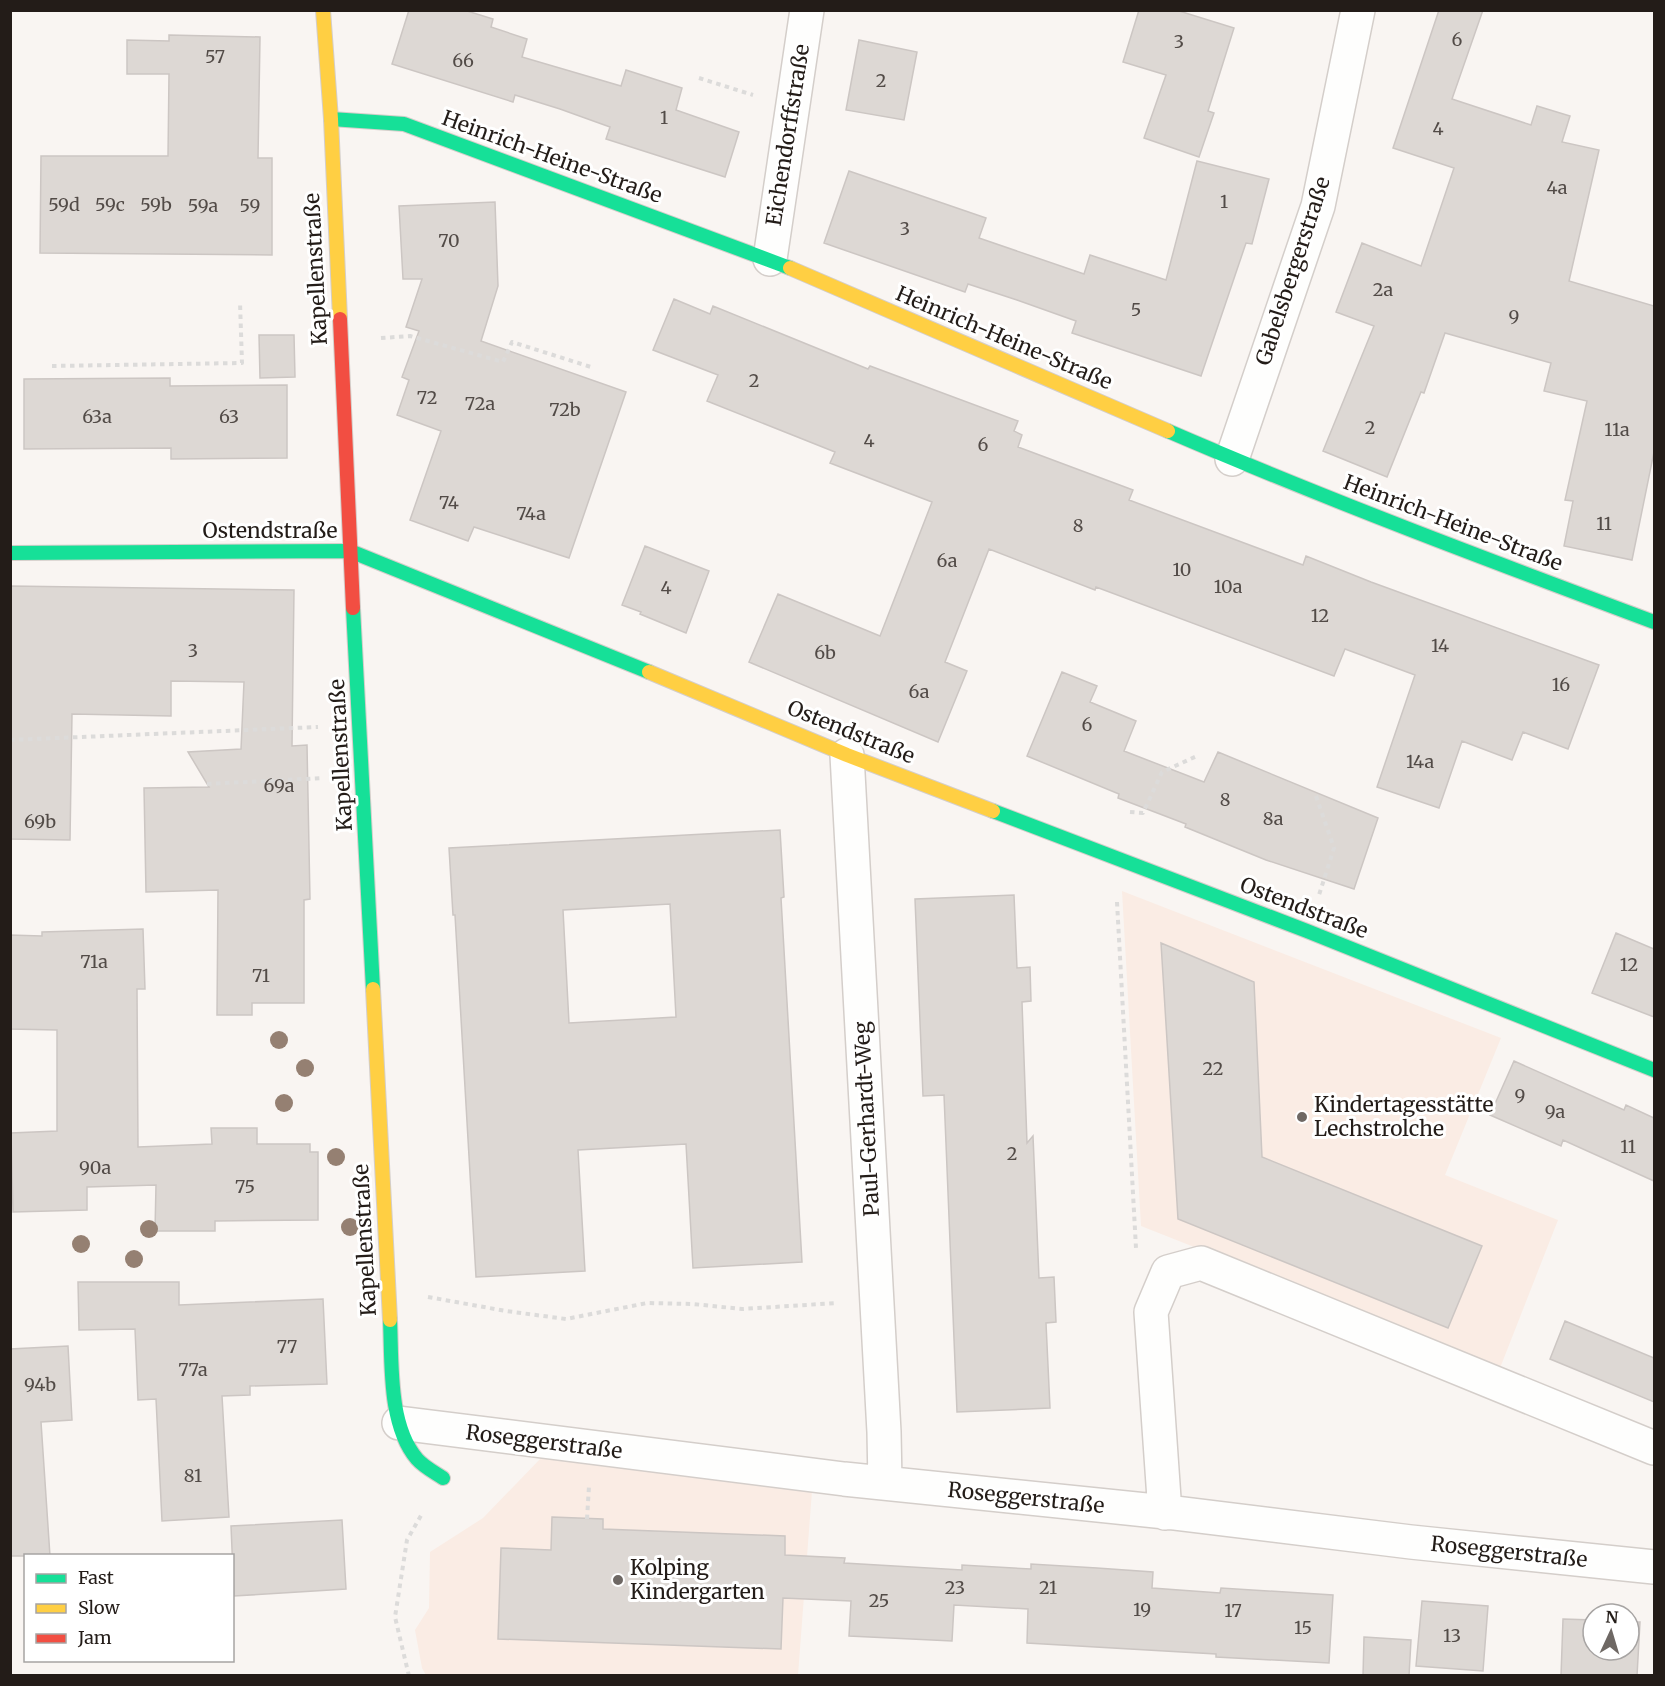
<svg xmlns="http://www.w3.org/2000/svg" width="1665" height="1686" font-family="Merriweather,serif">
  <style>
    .built { fill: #faece4 }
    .building { fill: #ddd8d4; stroke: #ccc6c3; stroke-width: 1.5; fill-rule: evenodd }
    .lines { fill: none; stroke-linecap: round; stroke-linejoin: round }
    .street-casing { stroke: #d4ceca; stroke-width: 36 }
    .fast-casing { stroke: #d4ceca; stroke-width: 16 }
    .slow-casing { stroke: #d4ceca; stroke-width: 16 }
    .jam-casing { stroke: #d4ceca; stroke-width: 16 }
    .path { stroke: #dcdbda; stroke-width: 4; stroke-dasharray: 4.5 4.5; stroke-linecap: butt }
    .street { stroke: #fefefd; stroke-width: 33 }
    .fast { stroke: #16e098; stroke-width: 14 }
    .slow { stroke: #ffcf43; stroke-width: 14 }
    .jam { stroke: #f24e42; stroke-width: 14 }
    .tree { fill: #958072 }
    .poi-dot { fill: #6e6864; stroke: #fff; stroke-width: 2 }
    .labels { text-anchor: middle; stroke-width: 6; stroke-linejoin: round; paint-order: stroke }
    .number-label { font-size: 18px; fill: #524b47 }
    .street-label { font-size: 21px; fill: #231c18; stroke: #fff }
    .poi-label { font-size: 21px; fill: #231c18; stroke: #fff; text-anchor: start }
  </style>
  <rect width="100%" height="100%" fill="#f9f5f2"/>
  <path class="built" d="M1122,891L1501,1038L1445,1175L1558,1220L1500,1368L1141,1226Z
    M541,1458L812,1491L798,1675H426L422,1668L415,1630L429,1608L430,1552L483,1518Z"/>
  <path class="building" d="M409,10H464L493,19L491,27L527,39L522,57L621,86L626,70L682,88L676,110L739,132L725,177L606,139L610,127L560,109L515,95L513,102L392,64Z
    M1139,10H1176L1234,28L1208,111L1214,113L1199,157L1144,138L1166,75L1123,62Z
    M1439,10H1483L1452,99L1531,125L1537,106L1570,116L1562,142L1599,150L1569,281L1654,306V452L1632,560L1564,546L1573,501L1565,500L1587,401L1544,391L1551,363L1445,333L1424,393L1421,392L1387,477L1323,451L1374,326L1336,312L1362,243L1421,266L1454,168L1393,148Z
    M169,35L260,37L258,158H272V255L40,253L41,156H168L169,74H127V40L169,41Z
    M859,40L917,52L904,120L846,110Z
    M1197,161L1269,179L1252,244L1246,243L1201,376L1072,333L1076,321L1017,300L968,284L965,292L824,243L849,171L986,218L979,238L1084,274L1090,255L1166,280Z
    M495,202L498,286L481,341L626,392L569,558L474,527L468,541L410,520L441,431L397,415L409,380L402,377L419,331L406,327L422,279H403L399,206Z
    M674,299L710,314L713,306L868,369L870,366L1018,421L1014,431L1022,435L1018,447L1133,490L1129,500L1303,565L1306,556L1371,582L1599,665L1568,749L1523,732L1512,760L1462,741L1439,808L1377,787L1415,675L1345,649L1334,676L1096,587L1095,590L989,549L945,662L967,671L938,742L749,662L778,594L880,636L932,502L830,463L835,452L707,401L718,375L653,350Z
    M259,335H294L295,377L260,378Z
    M170,378V386L287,385V458L171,459V448L24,449V379Z
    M645,546L709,571L686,633L640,614L641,612L622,605Z
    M10,586L294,590L292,746L307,745L310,899L304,900V1003H252V1015H217L218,890L146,892L144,788L209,787L188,752L241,749L244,682L171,681V716L72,714L70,840L10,839Z
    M1062,672L1097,686L1090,702L1136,721L1124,751L1204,782L1218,752L1378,818L1354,889L1266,860L1185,827L1186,824L1118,798L1119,794L1027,756Z
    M780,830L784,897L781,898L802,1262L693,1268L686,1144L578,1150L585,1271L476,1277L455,915H453L449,848ZM670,904L676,1017L569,1023L563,910Z
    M1014,895L1017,968L1030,967L1031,1001L1022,1002L1027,1143L1033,1136L1039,1278L1054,1277L1056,1322L1046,1323L1050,1408L957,1412L944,1095L923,1096L915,899Z
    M143,929L145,989H137L138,1147L212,1144L211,1128H257V1144H310V1152H318V1220L215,1221V1231H155L156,1185L87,1187V1210L13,1212L11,1133L57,1131V1030L10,1029V935L42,936V932Z
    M1616,933L1654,949V1017L1592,993Z
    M1161,943L1254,982L1262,1157L1482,1246L1448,1328L1178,1219Z
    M1514,1061L1624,1110L1626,1105L1654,1118V1181L1563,1140L1561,1146L1490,1115Z
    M78,1282H179V1305L323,1299L327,1384L250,1386V1395L222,1396L229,1517L162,1521L156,1399L138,1400L135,1329L79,1330Z
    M1565,1321L1654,1358V1402L1550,1359Z
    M68,1346L72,1420L41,1422L50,1556H10V1349Z
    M552,1517L603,1519V1529L785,1536V1555L845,1558L844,1563L962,1570V1565L1031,1569V1564L1097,1568L1153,1572L1152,1588L1220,1593L1221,1588L1333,1595L1329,1663L1216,1657V1654L1027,1643L1028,1609L954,1605L952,1641L849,1636L851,1601L783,1598L781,1649L498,1639L501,1548L551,1550Z
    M342,1520L346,1589L234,1596L231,1526Z
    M1422,1601L1488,1606L1483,1671L1416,1666Z
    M1563,1619L1593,1620V1650H1629V1622H1640L1637,1676H1561Z
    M1364,1637L1411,1640L1409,1676H1363Z"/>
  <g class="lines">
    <g class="street-casing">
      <path id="street" d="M770,259L807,10
        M1232,459L1318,206L1358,10
        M847,755L884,1432L885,1483
        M399,1423L844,1479L1175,1513L1411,1542L1654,1567
        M1165,1513L1151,1312L1168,1272L1201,1263L1654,1448"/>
    </g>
    <g class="fast-casing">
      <path id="fast" d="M331,119L404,124L790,268
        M1168,431C1328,500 1491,561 1654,622
        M10,553L350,551L649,672
        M353,608L373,989
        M993,811L1307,931L1654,1070
        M390,1320C392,1362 388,1425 417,1459C424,1467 434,1472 443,1478"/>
    </g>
    <g class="slow-casing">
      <path id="slow" d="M323,10L331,119L340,319
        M790,268L1168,431
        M649,672L847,755L993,811
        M373,989L390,1320"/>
    </g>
    <g class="jam-casing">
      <path id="jam" d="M340,319L353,608"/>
    </g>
    <path class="path" d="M699,78L753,95
      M381,338L410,336L503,362L512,342L591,367
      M52,366L242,363L240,302
      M10,740L318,727
      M207,784L323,778
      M1316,796L1334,848L1319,895
      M1130,812L1143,813L1162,772L1197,756
      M1117,902L1136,1248
      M428,1297L506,1311L566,1319L647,1303L693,1304L742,1309L837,1303
      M587,1519L589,1486
      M409,1676L395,1617L407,1540L423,1512"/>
    <use href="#street" class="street"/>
    <use href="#fast" class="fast"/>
    <use href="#slow" class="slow"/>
    <use href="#jam" class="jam"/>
  </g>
  <g class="tree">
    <circle cx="279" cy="1040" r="9"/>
    <circle cx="305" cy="1068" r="9"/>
    <circle cx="284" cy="1103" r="9"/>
    <circle cx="336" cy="1157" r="9"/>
    <circle cx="350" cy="1227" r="9"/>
    <circle cx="149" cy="1229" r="9"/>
    <circle cx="81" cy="1244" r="9"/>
    <circle cx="134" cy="1259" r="9"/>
  </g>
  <g class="poi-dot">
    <circle cx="1302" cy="1117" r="6"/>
    <circle cx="618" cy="1580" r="6"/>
  </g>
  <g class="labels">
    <g class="number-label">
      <text x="1457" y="46">6</text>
      <text x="1179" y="48">3</text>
      <text x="215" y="63">57</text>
      <text x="463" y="67">66</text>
      <text x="881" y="87">2</text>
      <text x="664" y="124">1</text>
      <text x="1438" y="135">4</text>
      <text x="1557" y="194">4a</text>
      <text x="1224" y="208">1</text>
      <text x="64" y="211">59d</text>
      <text x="110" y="211">59c</text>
      <text x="156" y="211">59b</text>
      <text x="203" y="212">59a</text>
      <text x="250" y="212">59</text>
      <text x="905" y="235">3</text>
      <text x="449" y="247">70</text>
      <text x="1383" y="296">2a</text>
      <text x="1136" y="316">5</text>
      <text x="1514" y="323">9</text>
      <text x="754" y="387">2</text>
      <text x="427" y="404">72</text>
      <text x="480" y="410">72a</text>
      <text x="565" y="416">72b</text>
      <text x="97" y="423">63a</text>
      <text x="229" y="423">63</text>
      <text x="1370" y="434">2</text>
      <text x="1617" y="436">11a</text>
      <text x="869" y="447">4</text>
      <text x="983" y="451">6</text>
      <text x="449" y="509">74</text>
      <text x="531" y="520">74a</text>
      <text x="1604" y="530">11</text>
      <text x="1078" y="532">8</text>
      <text x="947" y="567">6a</text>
      <text x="1182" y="576">10</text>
      <text x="1228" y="593">10a</text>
      <text x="666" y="594">4</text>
      <text x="1320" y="622">12</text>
      <text x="1440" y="652">14</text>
      <text x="193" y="657">3</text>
      <text x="825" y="659">6b</text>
      <text x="1561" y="691">16</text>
      <text x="919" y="698">6a</text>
      <text x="1087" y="731">6</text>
      <text x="1420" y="768">14a</text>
      <text x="279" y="792">69a</text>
      <text x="1225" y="806">8</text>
      <text x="1273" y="825">8a</text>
      <text x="40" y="828">69b</text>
      <text x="94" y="968">71a</text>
      <text x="1629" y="971">12</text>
      <text x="261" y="982">71</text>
      <text x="1213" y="1075">22</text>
      <text x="1520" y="1102">9</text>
      <text x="1555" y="1118">9a</text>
      <text x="1628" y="1153">11</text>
      <text x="1012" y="1160">2</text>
      <text x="95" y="1174">90a</text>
      <text x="245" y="1193">75</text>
      <text x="287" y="1353">77</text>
      <text x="193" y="1376">77a</text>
      <text x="40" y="1391">94b</text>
      <text x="193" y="1482">81</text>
      <text x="955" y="1594">23</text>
      <text x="1048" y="1594">21</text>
      <text x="879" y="1607">25</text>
      <text x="1142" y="1616">19</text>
      <text x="1233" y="1617">17</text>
      <text x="1303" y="1634">15</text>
      <text x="1452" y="1642">13</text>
    </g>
    <g class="street-label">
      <text transform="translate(788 135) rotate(-81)" y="7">Eichendorffstraße</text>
      <text transform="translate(552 157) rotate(20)" y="7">Heinrich-Heine-Straße</text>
      <text transform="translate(316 269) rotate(-93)" y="7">Kapellenstraße</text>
      <text transform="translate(1293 271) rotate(-72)" y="7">Gabelsbergerstraße</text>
      <text transform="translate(1004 338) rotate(23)" y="7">Heinrich-Heine-Straße</text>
      <text transform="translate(1453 523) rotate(21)" y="7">Heinrich-Heine-Straße</text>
      <text x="270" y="538">Ostendstraße</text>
      <text transform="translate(851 732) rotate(22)" y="7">Ostendstraße</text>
      <text transform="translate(341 755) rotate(-93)" y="7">Kapellenstraße</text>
      <text transform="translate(1304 908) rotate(21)" y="7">Ostendstraße</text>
      <text transform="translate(867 1119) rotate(-93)" y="7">Paul-Gerhardt-Weg</text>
      <text transform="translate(365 1240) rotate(-93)" y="7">Kapellenstraße</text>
      <text transform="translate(544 1442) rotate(7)" y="7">Roseggerstraße</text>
      <text transform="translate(1026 1498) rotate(6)" y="7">Roseggerstraße</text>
      <text transform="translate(1509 1552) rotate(6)" y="7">Roseggerstraße</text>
    </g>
    <g class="poi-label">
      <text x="1314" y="1112">Kindertagesstätte<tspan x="1314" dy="24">Lechstrolche</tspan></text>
      <text x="630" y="1575">Kolping<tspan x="630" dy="24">Kindergarten</tspan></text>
    </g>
  </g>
  <rect width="1665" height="1686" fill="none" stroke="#231c18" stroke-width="24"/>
  <rect x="24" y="1554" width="210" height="108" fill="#ffffff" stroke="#a7a4a3" stroke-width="1.5"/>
  <rect x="36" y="1574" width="30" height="9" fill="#16e098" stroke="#a7a4a3" stroke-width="1.5"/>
  <text x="78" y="1584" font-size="18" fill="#231c18">Fast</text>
  <rect x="36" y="1604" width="30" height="9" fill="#ffcf43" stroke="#a7a4a3" stroke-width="1.5"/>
  <text x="78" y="1614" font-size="18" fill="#231c18">Slow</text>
  <rect x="36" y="1634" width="30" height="9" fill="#f24e42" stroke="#a7a4a3" stroke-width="1.5"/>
  <text x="78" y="1644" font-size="18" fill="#231c18">Jam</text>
  <g transform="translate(1611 1632) rotate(4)"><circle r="28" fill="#ffffff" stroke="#a7a4a3" stroke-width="1.5"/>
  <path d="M0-4.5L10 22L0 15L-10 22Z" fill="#6e6864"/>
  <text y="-9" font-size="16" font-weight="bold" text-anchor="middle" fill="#231c18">N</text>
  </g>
</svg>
